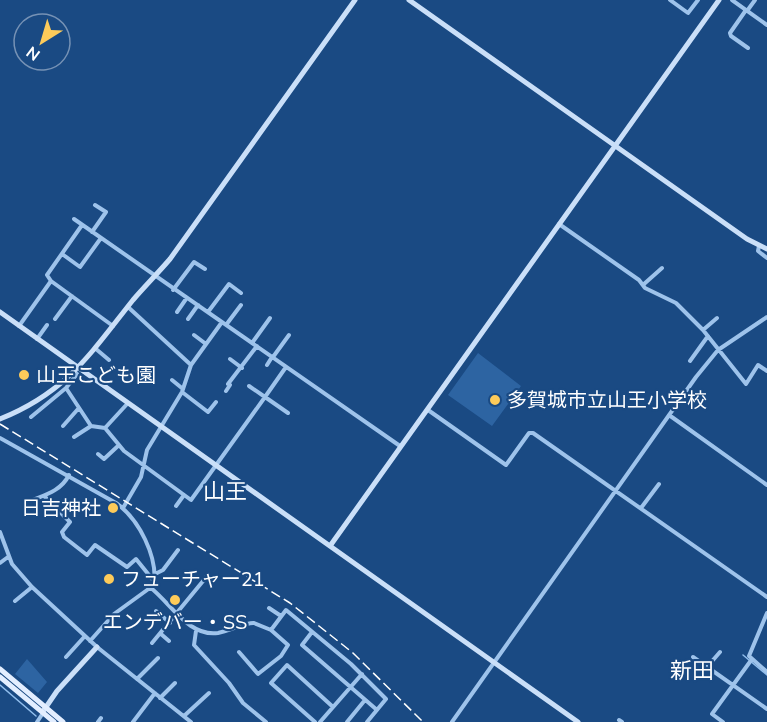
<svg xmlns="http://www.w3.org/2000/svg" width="767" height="722" font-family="'Nunito Sans','Noto Sans JP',sans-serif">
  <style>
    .green { fill: #2d64a2 }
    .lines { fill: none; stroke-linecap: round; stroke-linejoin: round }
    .stream { stroke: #91beed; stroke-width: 1.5 }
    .street { stroke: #9ec3eb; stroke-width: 4 }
    .secondary { stroke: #cadff8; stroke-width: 5 }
    .primary { stroke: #e3eeff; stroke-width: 5 }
    .rail { stroke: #fff; stroke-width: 1.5; stroke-dasharray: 10 4.5; stroke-linecap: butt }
    .poi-dot { fill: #fdcb5a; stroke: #1a4a83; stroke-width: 2 }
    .labels { text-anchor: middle; stroke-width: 4.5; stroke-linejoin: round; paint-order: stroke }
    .poi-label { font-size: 20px; fill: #fff; stroke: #1a4a83; text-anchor: start }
    .quarter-label { font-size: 22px; fill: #fff; stroke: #1a4a83 }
  </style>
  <rect width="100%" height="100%" fill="#1a4a83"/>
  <path class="green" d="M478,353L521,386L492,426L448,395Z
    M27,659L47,682L38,693L15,674Z"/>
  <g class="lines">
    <path class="stream" d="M743,655L767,675
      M0,685L36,716"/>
    <path class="street" d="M670,0L688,13L698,0
      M732,0L767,25
      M746,10L730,33L731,36L748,48
      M747,11L755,0
      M74,219L400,446
      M559,224L639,280L645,288L676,303L703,330L746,384L758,365L767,371
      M92,232L106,212L95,205
      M759,246L758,251L767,258
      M62,254L80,267L101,238
      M51,281L113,326
      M644,284L662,268
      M173,290L194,262L205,269
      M128,307L191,365
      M177,312L186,299
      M208,312L229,284L241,293
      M55,319L72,296
      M188,319L198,305
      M226,325L241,305
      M19,326L51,281L47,275L82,225
      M703,330L717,318
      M194,335L206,344
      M37,339L47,325
      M252,343L270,318
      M96,349L109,360
      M273,357L289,335
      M230,359L242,368
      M690,361L708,336
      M267,365L272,357
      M74,371L77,374L66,388L91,426L105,428L128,403
      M172,380L183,389
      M249,386L265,397L286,367
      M226,391L230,385L228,384L257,346
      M182,392L208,412L216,402
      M428,410L506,465L529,433H533L767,597
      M669,415L767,485
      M31,417L66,388
      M63,426L78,409
      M105,428L124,451L191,500L265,397L288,413
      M74,437L91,426
      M0,438L116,503C139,519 158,557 154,585L114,614L90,641
      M98,454L104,459L119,445
      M45,497L70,522L62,532L64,537L87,555L95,545L127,567L136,559L153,580
      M30,501C45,495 61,491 69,475
      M176,506L184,495
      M123,508L141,477L147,450L182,392L191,365L222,322
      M641,508L659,484
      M0,532L12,564L32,587L97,647L191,722
      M0,563L8,557
      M155,574L163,570L178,550
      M151,588C172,605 189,637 218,633C229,631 247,622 254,623L271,630L288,645L281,656L258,674L239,652
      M15,601L32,587
      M269,608L281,616
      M156,611L170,623
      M767,613L749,656L767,672
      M225,618L239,628
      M271,630L286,610L351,664L386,699L367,722
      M196,631L194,645L229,683L243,703L266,722
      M312,632L302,645L377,710
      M161,634L169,641
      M152,643L208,575
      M66,657L85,636
      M693,657L767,709
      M707,667L720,652
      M137,679L158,658
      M160,698L175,683
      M184,716L209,693
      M619,720L622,722
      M37,722L43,713
      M98,722L101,718
      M133,722L155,693
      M315,722L271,683L287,665L333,707
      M320,722L362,674
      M347,722L365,700
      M452,722L696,377L718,350L767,317
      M723,722L712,714L752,659"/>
    <path class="secondary" d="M409,0L747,239L767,249
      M0,312L578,722
      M0,419C67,392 90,354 133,300C145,286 158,273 170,259L355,0
      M330,546L719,0
      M44,710L57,691L97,647"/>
    <path class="primary" d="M0,669L63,722
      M0,677L54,722"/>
    <path class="rail" d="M0,424L290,603L353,653L423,722"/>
  </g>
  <g class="poi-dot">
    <circle cx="24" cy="375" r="6"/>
    <circle cx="495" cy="400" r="6"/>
    <circle cx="113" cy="508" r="6"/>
    <circle cx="109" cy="579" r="6"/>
    <circle cx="175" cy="600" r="6"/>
  </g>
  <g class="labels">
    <g class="poi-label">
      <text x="36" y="382">山王こども園</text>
      <text x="507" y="407">多賀城市立山王小学校</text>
      <text x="101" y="515" text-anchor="end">日吉神社</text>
      <text x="121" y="586">フューチャー21</text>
      <text x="175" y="629" text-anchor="middle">エンデバー・SS</text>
    </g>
    <g class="quarter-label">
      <text x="225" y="499">山王</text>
      <text x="692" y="678">新田</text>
    </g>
  </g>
  <g transform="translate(42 42) rotate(217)"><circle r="28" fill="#1a4a83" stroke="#7692b5" stroke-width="1.5"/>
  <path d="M0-4.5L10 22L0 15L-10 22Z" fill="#fdcb5a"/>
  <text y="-9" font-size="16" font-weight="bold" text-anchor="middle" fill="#ffffff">N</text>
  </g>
</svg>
